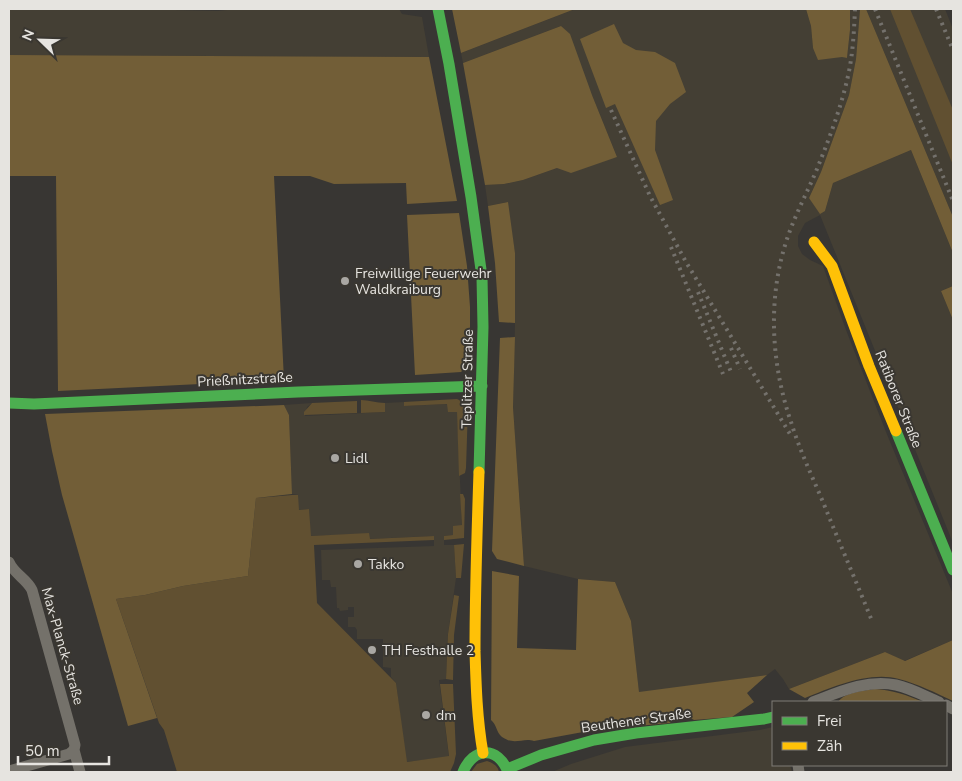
<svg xmlns="http://www.w3.org/2000/svg" width="962" height="781" font-family="'Nunito Sans',sans-serif">
  <style>
    .built { fill: #443f34 }
    .green { fill: #615031 }
    .forest { fill: #725e37 }
    .lines { fill: none; stroke-linecap: round; stroke-linejoin: round }
    .street { stroke: #74716a; stroke-width: 11 }
    .fast { stroke: #4caf50; stroke-width: 11 }
    .slow { stroke: #ffc107; stroke-width: 11 }
    .rail { stroke: #74716c; stroke-width: 4; stroke-dasharray: 2.5 5; stroke-linecap: butt }
    .poi-dot { fill: #a9a7a3; stroke: #3a3731; stroke-width: 2 }
    .labels { text-anchor: middle; stroke-width: 4; stroke-linejoin: round; paint-order: stroke }
    .poi-label { font-size: 14px; fill: #e6e4e0; stroke: #3a3731; text-anchor: start }
    .street-label { font-size: 14px; fill: #e6e4e0; stroke: #3a3731 }
  </style>
  <rect width="100%" height="100%" fill="#383633"/>
  <path class="built" d="M9,9H131L218,11L235,9H399L402,14L422,17L429,57L9,55Z
    M575,9H806L811,26L813,48L847,58L850,30V9H860L856,59L849,95L821,172L809,198L825,211L833,183L911,150L953,253V286L941,291L953,320V543L820,215L805,223L798,236V246L802,254L810,260L823,266L846,330L886,432L953,594V640L904,661L885,652L789,689L783,679L775,669L767,675L639,693L631,621L615,582L578,579L524,566L513,407L515,323V253L507,202L488,206L485,185L504,184L523,180L557,168L617,157L592,95L561,26L463,63L461,53Z
    M866,9H945L953,29V217Z
    M404,402V406L448,404L457,412L462,526L453,535L444,536V545H454L456,578L448,634L446,679L439,680L449,757L406,762L396,683L391,677V668L383,667V639H357V630L355,627H348V617H354V607H348V610L340,611L339,608H337L336,587H331L330,580H322L321,550L434,546V536L369,539V534L310,536L309,509L298,510V495L292,494L289,415L284,405L312,403L307,407L305,416L385,412V403Z
    M773,727V765H790L792,772H552L571,764L625,747L760,730Z"/>
  <path class="green" d="M890,9H910L953,110V165Z
    M457,399L461,401L468,407L466,468L465,473L459,476L457,412H448L447,404L404,406V402Z
    M361,400C369,400 376,403 385,403V412L361,413Z
    M357,401V413L304,415V412L312,403Z
    M460,494H463L465,499L464,538L444,540V536L453,535V526L462,525Z
    M292,495H298L299,510L309,509L311,536L369,533L370,539L434,536V540L314,545L317,603L396,683L407,762L449,756L440,684H453L456,754L454,763L450,772H177L164,730L159,723L116,599L145,595L183,586L248,576L256,498Z
    M464,544L461,578H456L454,545Z
    M454,595L459,596L454,635L453,680L446,679L448,634Z
    M487,761C493,763 498,766 499,772H471L477,764Z"/>
  <path class="forest" d="M452,9H575L461,53Z
    M806,9H850V30L847,58L842,57L818,60L813,48L811,26Z
    M860,9H866L953,217V253L911,150L833,183L825,211L820,214L809,198L821,172L849,95L856,59Z
    M614,24L623,43L636,50L655,52L675,63L686,92L670,104L656,121L655,150L673,200L660,205L615,104L606,108L580,39Z
    M561,26L570,34L592,95L617,157L571,173L557,168L523,180L504,184L485,185L463,63Z
    M9,55L429,57L457,201L407,204L406,183L334,184L310,176H274L284,380L58,391L56,176H9Z
    M508,202L515,253V323L499,322L495,263L488,206Z
    M459,213L467,266L470,307V359L469,364L461,372L415,375L407,215Z
    M953,286V320L941,291Z
    M515,337L513,407L524,566L497,559L492,551L500,338Z
    M284,405L289,415L292,494L256,498L248,576L183,586L145,595L116,599L157,718L128,726L62,495L52,451L45,414Z
    M492,571L519,576L517,648L576,650L578,579L615,582L631,621L639,692L767,675L747,693L754,702L732,717L694,720L689,717L673,719L670,723L594,730L534,741C523,737 515,746 502,737C496,732 497,725 491,720Z
    M953,640V701C936,693 918,684 899,679C869,671 833,687 805,698L789,689L885,652L905,661Z
    M875,689C892,690 907,695 923,702H838C845,692 863,691 875,689Z"/>
  <g class="lines">
    <path class="street" d="M9,562C14,574 27,579 32,590L75,745L74,750L69,754L9,771
      M813,702C839,692 867,679 896,685C910,688 925,696 939,702
      M946,705L953,709
      M74,750L80,772
      M798,765L799,772"/>
    <path class="fast" d="M438,9L449,64L471,197L482,277L483,327L479,472
      M9,403L34,404L298,392L482,386
      M896,431L953,570
      M507,769L541,755L594,740L636,733L764,719L773,717
      M463,772C473,747 498,746 508,772"/>
    <path class="slow" d="M814,242L832,266L869,366L896,431
      M479,472C477,531 475,591 475,651C476,685 477,719 483,753"/>
    <path class="rail" d="M855,9C854,31 853,54 848,76C841,108 829,139 817,169C807,193 795,215 787,239C767,299 771,365 792,425C800,451 812,476 823,502C839,542 856,581 872,621
      M875,9L953,201
      M936,9L953,50
      M611,110L650,196L686,262L790,434
      M671,247L723,374
      M698,292L731,372
      M731,348L740,369"/>
  </g>
  <g class="poi-dot">
    <circle cx="345" cy="281" r="5"/>
    <circle cx="335" cy="458" r="5"/>
    <circle cx="358" cy="564" r="5"/>
    <circle cx="372" cy="650" r="5"/>
    <circle cx="426" cy="715" r="5"/>
  </g>
  <g class="labels">
    <g class="poi-label">
      <text x="355" y="278">Freiwillige Feuerwehr<tspan x="355" dy="16">Waldkraiburg</tspan></text>
      <text x="345" y="463">Lidl</text>
      <text x="368" y="569">Takko</text>
      <text x="382" y="655">TH Festhalle 2</text>
      <text x="436" y="720">dm</text>
    </g>
    <g class="street-label">
      <text transform="translate(245 379) rotate(-3)" y="5">Prießnitzstraße</text>
      <text transform="translate(467 379) rotate(-89)" y="5">Teplitzer Straße</text>
      <text transform="translate(899 399) rotate(68)" y="5">Ratiborer Straße</text>
      <text transform="translate(63 646) rotate(74)" y="5">Max-Planck-Straße</text>
      <text transform="translate(636 720) rotate(-8)" y="5">Beuthener Straße</text>
    </g>
  </g>
  <rect width="962" height="781" fill="none" stroke="#e6e4e0" stroke-width="20"/>
  <rect x="772" y="701" width="175" height="65" fill="#3a3731" stroke="#7f7c77"/>
  <rect x="782" y="717" width="25" height="8" fill="#4caf50" stroke="#7f7c77"/>
  <text x="817" y="726" font-size="15" fill="#e6e4e0">Frei</text>
  <rect x="782" y="742" width="25" height="8" fill="#ffc107" stroke="#7f7c77"/>
  <text x="817" y="751" font-size="15" fill="#e6e4e0">Zäh</text>
  <g transform="translate(40 40) rotate(293)" stroke="#3a3731" stroke-width="4" paint-order="stroke">
  <path d="M0-4L9 19L0 12L-9 19Z" fill="#e6e4e0"/>
  <text y="-8" font-size="14" font-weight="bold" text-anchor="middle" fill="#e6e4e0">N</text>
  </g>
  <path d="M18 756v8h91v-8" fill="none" stroke="#e6e4e0" stroke-width="2.5"/>
  <text x="25" y="756" font-size="15" fill="#e6e4e0" stroke="#3a3731" stroke-width="4" paint-order="stroke">50 m</text>
</svg>
